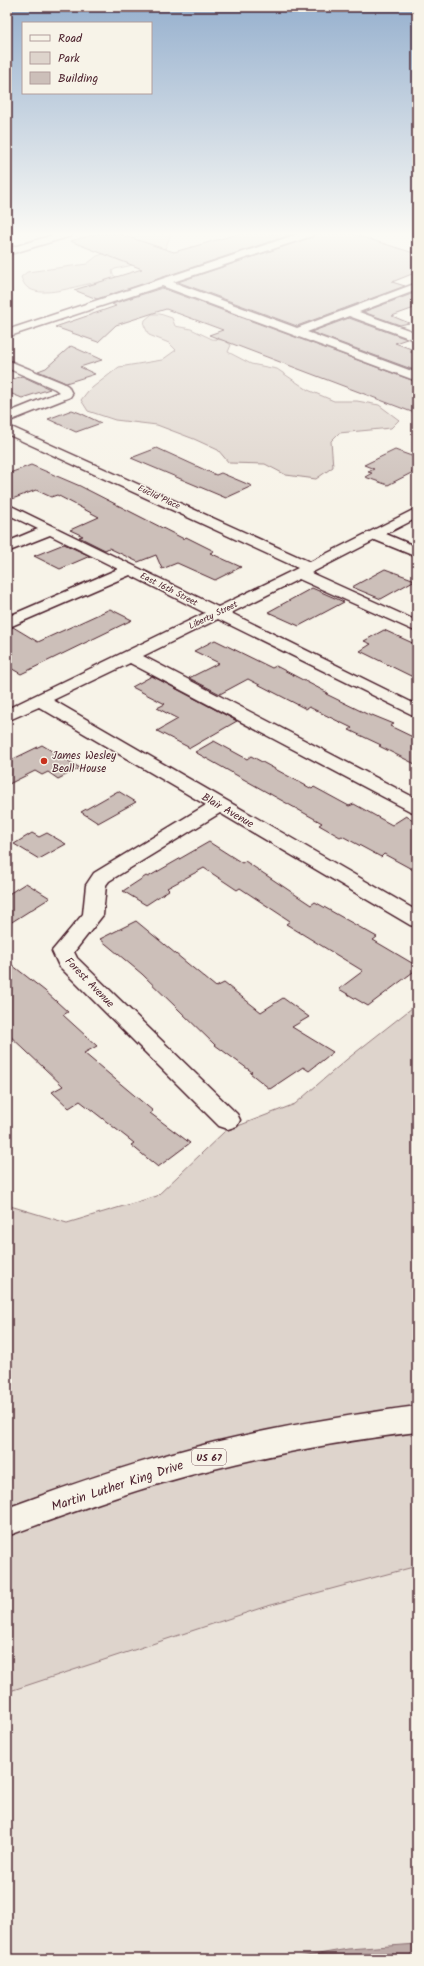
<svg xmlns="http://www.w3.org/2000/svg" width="424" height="1966" font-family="Kalam,sans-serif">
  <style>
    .built { fill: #eae3da }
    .green { fill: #ded4cc; stroke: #947a7c }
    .water { fill: #bcaaa7; stroke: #8e7275 }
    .building { fill: #ccbfb9; stroke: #4a1f2b }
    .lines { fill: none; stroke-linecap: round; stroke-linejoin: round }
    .minor-casing { stroke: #4a1f2b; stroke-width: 3 }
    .highway-casing { stroke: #4a1f2b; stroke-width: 3 }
    .minor { fill: #f7f3e8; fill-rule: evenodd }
    .highway { fill: #f7f3e8; fill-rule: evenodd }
    .poi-dot { fill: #c8321e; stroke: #f7f3e8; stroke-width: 1.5 }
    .labels { text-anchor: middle; stroke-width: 3; stroke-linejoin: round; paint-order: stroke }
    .far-street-label { font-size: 9px; fill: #4a1f2b; stroke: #f7f3e8 }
    .shield { fill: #f7f3e8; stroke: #7e5f64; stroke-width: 1 }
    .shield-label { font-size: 10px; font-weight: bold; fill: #4a1f2b }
    .poi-label { font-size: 11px; fill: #4a1f2b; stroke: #f7f3e8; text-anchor: start }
    .street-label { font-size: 11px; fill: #4a1f2b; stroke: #f7f3e8 }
    .near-street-label { font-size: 13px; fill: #4a1f2b; stroke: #f7f3e8 }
  </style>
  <rect width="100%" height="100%" fill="#f7f3e8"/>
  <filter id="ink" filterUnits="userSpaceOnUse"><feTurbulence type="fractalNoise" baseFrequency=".025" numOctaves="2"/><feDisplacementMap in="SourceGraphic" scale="8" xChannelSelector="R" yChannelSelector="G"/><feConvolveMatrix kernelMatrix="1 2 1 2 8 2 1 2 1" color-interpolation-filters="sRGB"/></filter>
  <g filter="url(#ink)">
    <path class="built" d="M417,1547V1959H7V1654Z"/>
    <path class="green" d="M131,234H171L165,249L156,255L137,264L115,269L112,271L113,275L118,278C108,282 99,282 88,284C73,287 44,297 30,289C25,287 23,282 21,277L27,272L87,264L97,256L128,246Z
      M152,314H160L172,318L175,326L191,329L212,339L224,340L231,345L228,352L251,364L277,369L308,390L334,401H357L379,405L399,420L391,428L339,433L331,441L333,467L316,479L286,475L265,464L229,463L218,450L194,439L157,425L115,420L88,411L81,400L88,391L119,367L162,360L176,350L169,343L149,335L144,325L145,320Z
      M417,1004V1566L264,1607L7,1692V1205L67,1223L157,1196L225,1131L295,1104L346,1060Z"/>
    <path class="water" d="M417,1944V1959H289L348,1949Z"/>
    <path class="building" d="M97,234H119L174,252L238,234H293L97,299L74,290L142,269L70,241Z
      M314,234H353L417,254V272L392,282L405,286L297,326L178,282L312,237Z
      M162,288L417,382V414L209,335L223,330L166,309L116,325L98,342L55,327L116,306L112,304Z
      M417,292V307L392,316L409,323L400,325L363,312Z
      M349,318L407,339L395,343L414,350L410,352L417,354V371L311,332Z
      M71,346L102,360L80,367L95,374L66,383L38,371L46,368Z
      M22,376L50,389L22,398L7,392V381Z
      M72,410L80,413L101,423L76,432L48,419Z
      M157,448L216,475L221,473L252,486L226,498L131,458Z
      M395,450L417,458V470L388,485L365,477L372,473L368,472L374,469L364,465Z
      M31,465L80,486L184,539L186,537L214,551L210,553L241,567L215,580L177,563L162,569L156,555L138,562L109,548L105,550L79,537L83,536L70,530L99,517L57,495L51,497L36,490L7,501V474Z
      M64,544L90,556L60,569L34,556Z
      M385,569L415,580L381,599L352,587Z
      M312,588L344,602L299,626L268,612Z
      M110,609L132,620L21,674L7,666V629L13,627L38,642Z
      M384,630L417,645V679L360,651L371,644L364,641Z
      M215,640L272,668L276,666L328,693L326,694L371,716L372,715L394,724L390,726L417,739V765L379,746L381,745L349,730L352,728L309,707L306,709L248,679L220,694L189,678L219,663L194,651Z
      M152,676L237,721L190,748L157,731L178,719L157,708L165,704L132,687Z
      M214,741L247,759L251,756L312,789L314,787L349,806L354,804L392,825L406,816L417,822V872L384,854L381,857L342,836L340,837L319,825L322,823L195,752Z
      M42,745L80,768L58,779L48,772L42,775L35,771L7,785V762Z
      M118,791L136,802L98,823L81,812Z
      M32,833L39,837L47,833L66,844L39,859L14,844Z
      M209,842L242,863L245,861L311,905L315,902L377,937L373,940L417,966V969L368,1006L339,989L363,971L286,924L290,921L240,888L237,890L204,868L167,888L169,890L146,905L123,891L146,876L148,877Z
      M26,883L50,898L7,925V895Z
      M136,921L216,987L224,983L261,1012L283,998L309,1017L292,1027L333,1052L309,1071L303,1067L270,1089L250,1073L252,1072L215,1045L142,974L100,939Z
      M7,961L45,991L68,1012L63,1015L97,1046L84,1053L153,1111L150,1113L190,1143L158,1167L131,1145L134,1143L80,1101L69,1108L52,1092L63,1086L7,1033Z"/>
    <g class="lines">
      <g class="minor-casing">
        <path id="minor" d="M56,234H72L71,236L7,255V249Z
          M298,234H313L312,236L173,282L297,328L417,283V290L359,312L417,333V341L349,316L307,332L417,373V381L162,286L7,337V330Z
          M7,360L63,383L68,386L72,394L70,397L7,422V413L59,392L55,389L7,368Z
          M7,425L310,562L417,508V518L386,534L417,547V557L375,540L311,573L417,621V632L299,579L231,613L417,705V717L218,619L143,656L417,799V813L410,811L130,663L53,700L417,911V927L410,925L220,813L109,881L106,885L103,915L74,952L77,958L237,1114L240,1120L237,1126L228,1129L219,1126L59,966L52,951L83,914L86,885L94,873L206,805L39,707L7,721V709L205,613L130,575L7,628V617L118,569L50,535L7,552V542L38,529L7,514V504L218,607L298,568L7,434Z"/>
      </g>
      <g class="highway-casing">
        <path id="highway" d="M417,1406V1432C349,1440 281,1452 214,1469C144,1486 75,1511 7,1536V1508C75,1483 144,1459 215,1442C281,1426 349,1415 417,1406Z"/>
      </g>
      <use href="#minor" class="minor"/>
      <use href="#highway" class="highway"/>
    </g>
  </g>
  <linearGradient id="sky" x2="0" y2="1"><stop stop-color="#96b0ce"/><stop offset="0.46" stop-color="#fbfaf5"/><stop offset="1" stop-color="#fbfaf5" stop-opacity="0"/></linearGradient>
  <rect width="424" height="509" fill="url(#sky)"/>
  <circle class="poi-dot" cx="44" cy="761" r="4"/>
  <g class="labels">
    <g class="far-street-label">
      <text transform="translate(159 497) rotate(25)" y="3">Euclid Place</text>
      <text transform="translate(169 589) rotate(27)" y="3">East 16th Street</text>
      <text transform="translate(213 615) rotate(-26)" y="3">Liberty Street</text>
    </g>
    <rect class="shield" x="192" y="1449" width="34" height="16" rx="3"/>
    <g class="shield-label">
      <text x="209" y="1461">US 67</text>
    </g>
    <g class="poi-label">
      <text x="52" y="759">James Wesley<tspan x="52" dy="13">Beall House</tspan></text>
    </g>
    <g class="street-label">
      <text transform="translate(228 810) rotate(30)" y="4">Blair Avenue</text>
      <text transform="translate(90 982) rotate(46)" y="4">Forest Avenue</text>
    </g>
    <g class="near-street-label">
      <text transform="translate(117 1485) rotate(-18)" y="5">Martin Luther King Drive</text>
    </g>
  </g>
  <rect width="424" height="1966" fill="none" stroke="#f7f3e8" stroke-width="24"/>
  <rect x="12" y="12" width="400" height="1942" fill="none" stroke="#4a1f2b" stroke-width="1.5" filter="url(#ink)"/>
  <rect x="22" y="22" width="130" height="72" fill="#f7f3e8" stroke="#b29e9c"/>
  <rect x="30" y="35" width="20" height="6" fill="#f7f3e8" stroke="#b29e9c"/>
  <text x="58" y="42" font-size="12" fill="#4a1f2b">Road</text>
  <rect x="30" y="52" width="20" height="12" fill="#ded4cc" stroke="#b29e9c"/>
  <text x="58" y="62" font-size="12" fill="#4a1f2b">Park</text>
  <rect x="30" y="72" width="20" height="12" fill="#ccbfb9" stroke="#b29e9c"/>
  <text x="58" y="82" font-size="12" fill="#4a1f2b">Building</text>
</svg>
